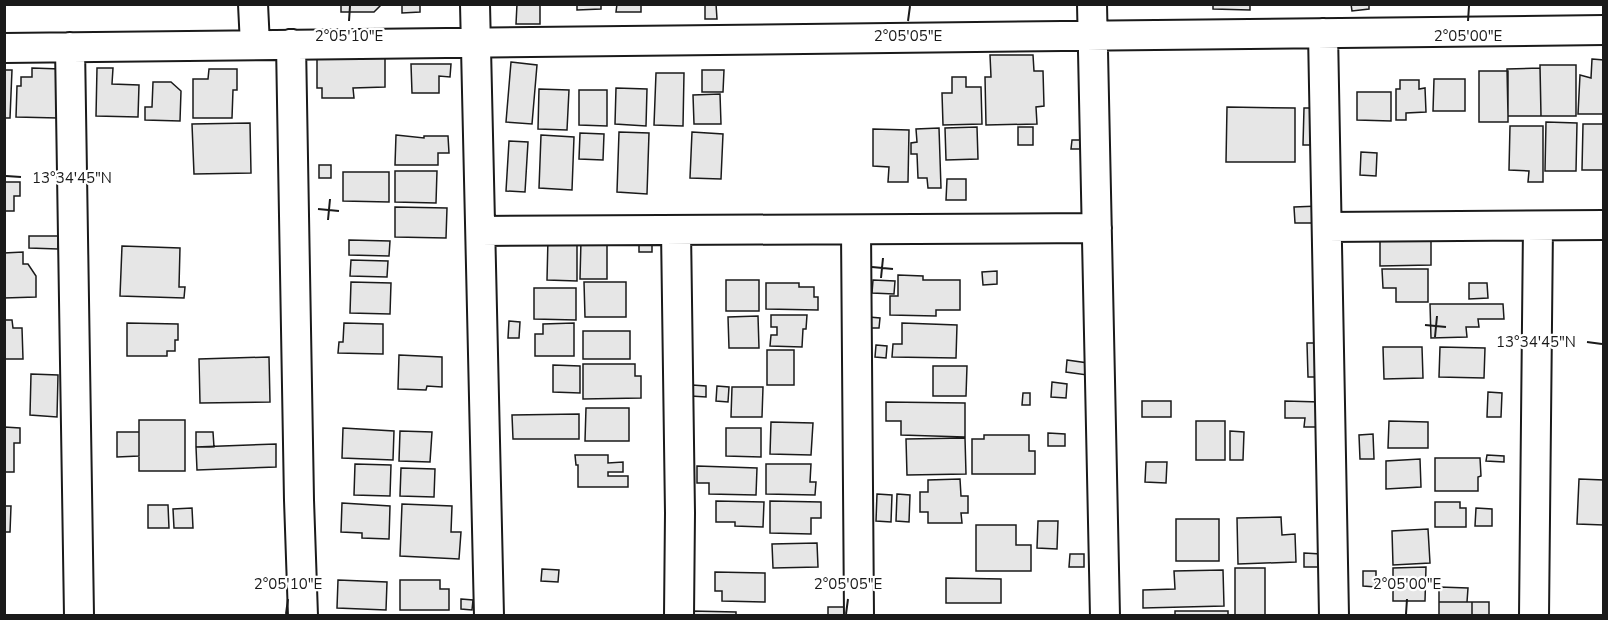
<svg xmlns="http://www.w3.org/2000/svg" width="1608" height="620" font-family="'Nunito Sans',sans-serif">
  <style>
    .building { fill: #e6e6e6; stroke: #1a1a1a; stroke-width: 1.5 }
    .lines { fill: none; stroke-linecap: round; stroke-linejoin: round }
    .minor-casing { stroke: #1a1a1a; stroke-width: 32 }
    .minor { stroke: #fff; stroke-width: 28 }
    .ticks { fill: none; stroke: #1a1a1a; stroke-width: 2 }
    .ticks-label { font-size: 15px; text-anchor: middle; fill: #1a1a1a; stroke: #fff; stroke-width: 4.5; stroke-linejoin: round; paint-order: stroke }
  </style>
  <rect width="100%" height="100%" fill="#fff"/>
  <path class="building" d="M341,4H382L374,12H341Z
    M402,4H420V12L402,13Z
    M517,4H540V24H516Z
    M577,4H601V9L577,10Z
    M617,4H641V12H616Z
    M705,4H716L717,19H705Z
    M1213,4H1250V10L1213,9Z
    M1351,4H1369V9L1352,11Z
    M990,55H1033L1034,71H1043L1044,106L1036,107L1037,124L986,125L985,77H991Z
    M385,56V87L353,88L354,98H322V88H317V57Z
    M1592,59L1604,60V114H1578L1580,75L1591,78Z
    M511,62L537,65L532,124L506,122Z
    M411,64H451L450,77L439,76V93H412Z
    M1540,65H1576V116H1541Z
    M32,68L60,69L58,118L16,117L17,86H21V77H32Z
    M97,68H113L112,84L139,85L138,117L96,116Z
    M1540,68L1541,116H1508L1507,69Z
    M209,69H237V90H233L232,118H193V79H208Z
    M4,70H12L10,118H4Z
    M702,70H724L723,92H702Z
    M1479,71H1508V122H1479Z
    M656,73H684L683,126L654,125Z
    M952,77H966V87H981L982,124L943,125L942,93H952Z
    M1434,79H1465V111H1433Z
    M1400,80H1419V89L1425,88L1426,112L1406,113V120H1396V89H1400Z
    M153,82H171L181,91L180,121L145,120V107H152Z
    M616,88L647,89L646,126L615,124Z
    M539,89L569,90L567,130L538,129Z
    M579,90H607V126L579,125Z
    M1357,92H1391V121L1357,120Z
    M720,94L721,124H694L693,95Z
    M1227,107L1295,108V162H1226Z
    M1304,108H1319V145H1303Z
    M1546,122L1577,123L1576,171H1545Z
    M250,123L251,173L194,174L192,124Z
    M1583,124H1604V170H1582Z
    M1510,126H1543V182H1528L1529,171L1509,170Z
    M977,127L978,159L946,160L945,128Z
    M1018,127H1033V145H1018Z
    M939,128L941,188H928L927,178H918L917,154H911V143L917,142L916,129Z
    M873,129L909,130L908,182H888L889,167L873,166Z
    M619,132L649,133L647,194L617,192Z
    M692,132L723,134L721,179L690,178Z
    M580,133L604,134L603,160L579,159Z
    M396,135L424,138V136H448L449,153H438V165H395Z
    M541,135L574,137L572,190L539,188Z
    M1072,140H1081V149H1071Z
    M509,141L528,142L525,192L506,191Z
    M1361,152L1377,153L1376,176L1360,175Z
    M319,165H331V178H319Z
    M395,171H437L436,203L395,202Z
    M343,172H389V202L343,201Z
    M947,179H966V200H946Z
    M4,182H20V196H14V211H4Z
    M1319,206L1320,223H1295L1294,207Z
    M395,207L447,208L446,238L395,237Z
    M29,236H58V249L29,248Z
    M1380,236H1431V265L1380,266Z
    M548,238H577V281L547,280Z
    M639,238H652V252H639Z
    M349,240L390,241L389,256L349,255Z
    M581,240H607V279H580Z
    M122,246L180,248L179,287H185L184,298L120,296Z
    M23,252V264H28L36,276V297L4,298V253Z
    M351,260L388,261L387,277L350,276Z
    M1382,269H1428V302H1396V288H1383Z
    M997,271V284L983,285L982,272Z
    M898,275L923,276V280H960V310H936V316L890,315V296H898Z
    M726,280H759V311H726Z
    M873,280L895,281L894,294L872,293Z
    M351,282L391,283L390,314L350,313Z
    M584,282H626V317H585Z
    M766,283H799V287H814V297H818V310L766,309Z
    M1469,283H1487L1488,298L1469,299Z
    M534,288H576V320L534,319Z
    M1430,304H1503L1504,319H1478L1479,327H1466L1467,337L1431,338Z
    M771,315H807L806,329H803L802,347L770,346L771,335H777V327H771Z
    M758,316L759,348H729L728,317Z
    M869,317L880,318L879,328H869Z
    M4,320H12L13,328H22L23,359H5Z
    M509,321L520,322L519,338H508Z
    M127,323L178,324V340H175V351H167V356H127Z
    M344,323L383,324V354L338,353L339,342H343Z
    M574,323V356H535V334H543V324Z
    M902,323L957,325L956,358L892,357L893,344H902Z
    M583,331H630V359H583Z
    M1307,343H1323V377H1308Z
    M876,345L887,346L886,358L875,357Z
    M1383,347H1422L1423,378L1384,379Z
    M1440,347L1485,348L1484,378L1439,377Z
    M767,350H794V385H767Z
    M399,355L442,357V387L427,386L426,390L398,389Z
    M269,357L270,402L200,403L199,359Z
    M1067,360L1088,363L1087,375L1066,372Z
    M583,364H635V376H641V398L583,399Z
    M553,365L580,366V393L553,392Z
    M933,366H967L966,396H933Z
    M31,374L58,375L57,417L30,415Z
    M1052,382L1067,384L1066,398L1051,397Z
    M692,385L706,386V397L691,396Z
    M717,386L729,387L728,402L716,401Z
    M732,387H763L762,417H731Z
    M1488,392L1502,393L1501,417H1487Z
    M1023,393H1030V405H1022Z
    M1142,401H1171V417H1142Z
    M1285,401L1320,402L1321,427H1304L1305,418H1285Z
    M886,402L965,403V437L901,435V421H886Z
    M586,408H629V441H585Z
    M579,414V439H513L512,415Z
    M139,420H185V471H139Z
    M1196,421H1225V460H1196Z
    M1389,421L1428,422V448H1388Z
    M771,422L813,423L811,455L770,454Z
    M4,427L20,428V443H14V472H4Z
    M343,428L394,431L393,460L342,458Z
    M726,428H761V457L726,456Z
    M400,431L432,432L430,462L399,461Z
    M1230,431L1244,432L1243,460H1230Z
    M117,432H139V456L117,457Z
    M196,432H213L214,447H196Z
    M1048,433L1065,434V446H1048Z
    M1373,434L1374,459H1360L1359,435Z
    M984,435H1029V451H1035V474H972V439H984Z
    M965,438L966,474L907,475L906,439Z
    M276,444V467L197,470L196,447Z
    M575,455H608V463L623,462V472H608V476H628V487H578V465H576Z
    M1487,455L1504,456V462L1486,461Z
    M1435,458H1480L1481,476L1478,477V491H1435Z
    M1420,459L1421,487L1386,489V461Z
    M1146,462H1167L1166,483L1145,482Z
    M355,464L391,465L390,496L354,495Z
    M766,464H811L810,482H816L815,495L766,494Z
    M697,466L757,468L756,495L709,494V483H697Z
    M401,468L435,469L434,497L400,496Z
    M960,479L961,496H968V513H961L962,523H928V512H920V492H928V480Z
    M1579,479L1604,480V525L1577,524Z
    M877,494L892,495L891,522L876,521Z
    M897,494L910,495L909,522L896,521Z
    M716,501L764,502L763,527L735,526V522H716Z
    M770,501L821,502V518H811V534L770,533Z
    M1435,502H1460V508H1466V527H1435Z
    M342,503L390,506L389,539L362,538V533L341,532Z
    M402,504L452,506L451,532H461L459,559L400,556Z
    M148,505H168L169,528H148Z
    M4,506H11L10,532H4Z
    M192,508L193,528H174L173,509Z
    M1476,508L1492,509V526H1475Z
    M1281,517L1282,535L1295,534L1296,562L1238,564L1237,518Z
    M1176,519H1219V561H1176Z
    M1038,521H1058L1057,549L1037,548Z
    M976,525H1016V545H1031V571H976Z
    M1428,529L1430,563L1393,565L1392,531Z
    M817,543L818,567L773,568L772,544Z
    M1304,553L1321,554V567H1304Z
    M1070,554H1084V567H1069Z
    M1426,567L1425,601H1393V568Z
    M1235,568H1265V615H1235Z
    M542,569L559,570L558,582L541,581Z
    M1223,570L1224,606L1143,608V590L1175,589L1174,571Z
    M1363,571H1376V587L1363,586Z
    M715,572L765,573V602L722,601V591H715Z
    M946,578L1001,579V603H946Z
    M338,580L387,582L386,610L337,608Z
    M400,580H440V589H449V610H400Z
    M1439,587L1468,588L1467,602H1439Z
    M461,599L473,600L472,610L461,609Z
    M1439,602H1472V616H1439Z
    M1472,602H1489V616H1472Z
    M828,607H844V616H828Z
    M691,611L736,612V616H691Z
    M1175,611H1228V616H1175Z"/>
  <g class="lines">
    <g class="minor-casing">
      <path id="minor" d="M253,4L255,45
        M475,4L489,616
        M1092,4L1105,616
        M1323,33L1334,616
        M291,44L299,500L303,616
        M70,47L79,616
        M4,48L1604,30
        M1327,227L1604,225
        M676,230L680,513L679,616
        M856,230L859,616
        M481,231L1097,228
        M1534,616L1538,226"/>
    </g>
    <use href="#minor" class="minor"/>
  </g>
  <path class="ticks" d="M349,21L350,6M908,21L910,6M1468,21L1469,6M6,176L21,177M318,209L339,211M328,220L330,199M872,267L893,269M881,278L883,258M1425,325L1446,327M1435,337L1437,316M1587,342L1602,344M286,614L288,599M846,614L848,599M1406,614L1407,599"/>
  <g class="ticks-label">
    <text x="349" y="41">2°05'10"E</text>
    <text x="908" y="41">2°05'05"E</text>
    <text x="1468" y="41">2°05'00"E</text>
    <text x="72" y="183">13°34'45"N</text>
    <text x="1536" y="347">13°34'45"N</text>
    <text x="288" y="589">2°05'10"E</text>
    <text x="848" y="589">2°05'05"E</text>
    <text x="1407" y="589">2°05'00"E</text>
  </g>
  <rect width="1608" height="620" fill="none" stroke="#1a1a1a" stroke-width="12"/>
</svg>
